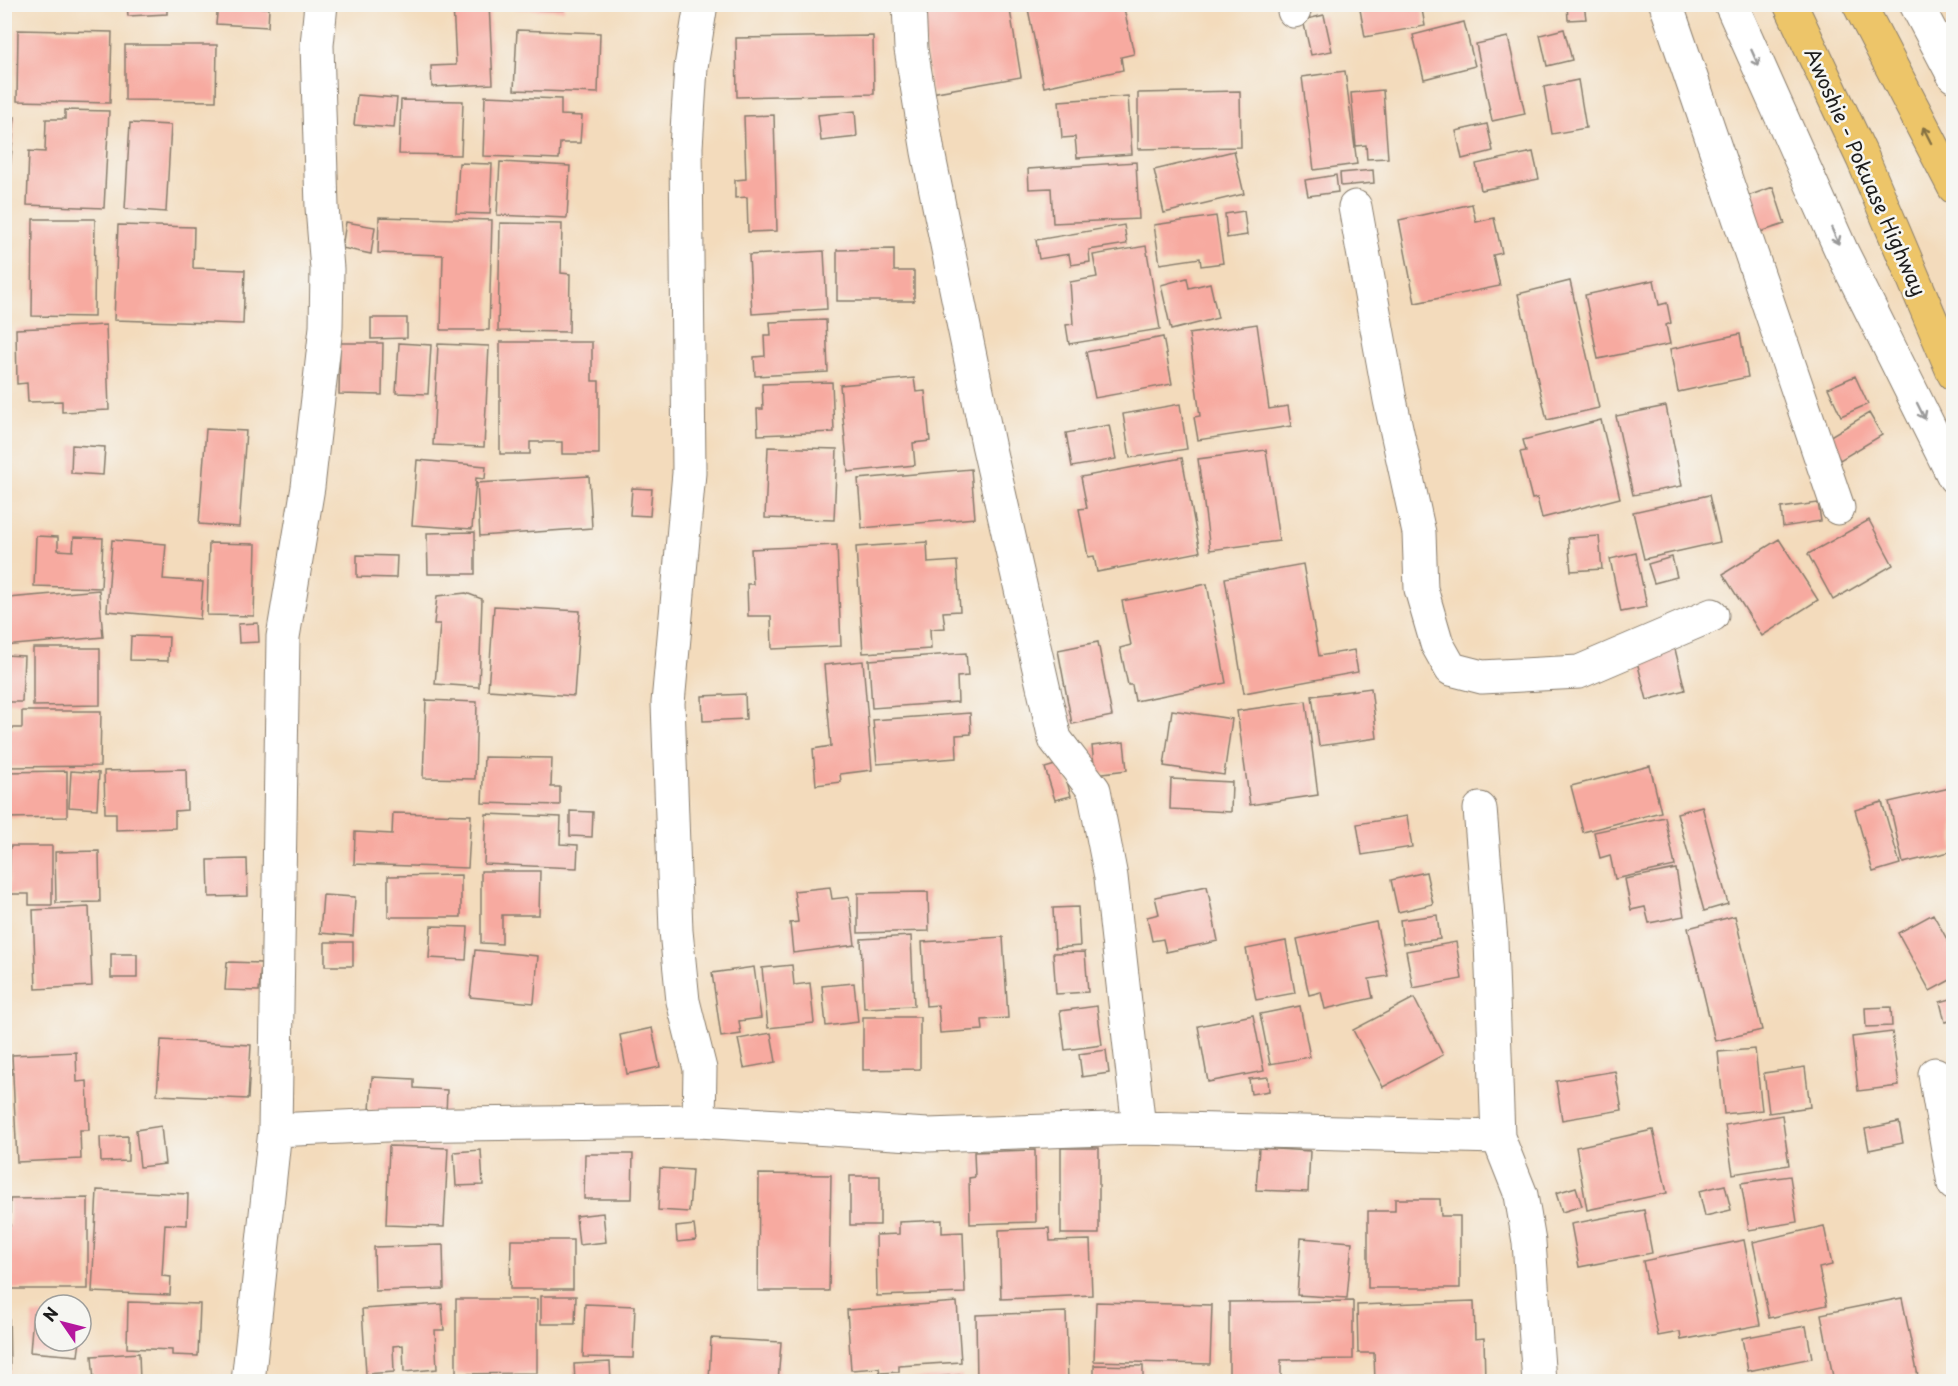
<svg xmlns="http://www.w3.org/2000/svg" width="1958" height="1386" font-family="'Playpen Sans',sans-serif">
  <style>
    .building { fill: #f7aaa0 }
    .lines { fill: none; stroke-linecap: round; stroke-linejoin: round }
    .minor-casing { stroke: #887c6c; stroke-width: 35 }
    .major-casing { stroke: #887c6c; stroke-width: 35 }
    .minor { stroke: #fff; stroke-width: 33 }
    .major { stroke: #edc569; stroke-width: 33 }
    .oneway { stroke: #999 }
    .oneway2 { stroke: #847042 }
    .labels { text-anchor: middle; stroke-width: 5; stroke-linejoin: round; paint-order: stroke }
    .street-label { font-size: 20px; fill: #1c1c1c; stroke: #f6f6f2 }
  </style>
  <rect width="100%" height="100%" fill="#f6f6f2"/>
  <filter id="ink" filterUnits="userSpaceOnUse"><feTurbulence type="fractalNoise" baseFrequency=".0167" numOctaves="2"/><feDisplacementMap in="SourceGraphic" scale="12" xChannelSelector="R" yChannelSelector="G"/><feConvolveMatrix kernelMatrix="1 2 1 2 8 2 1 2 1" color-interpolation-filters="sRGB"/></filter>
  <filter id="wash" filterUnits="userSpaceOnUse"><feTurbulence type="fractalNoise" baseFrequency=".008" numOctaves="4" result="noise"/><feDisplacementMap in="SourceGraphic" scale="24" xChannelSelector="R" yChannelSelector="G"/><feGaussianBlur stdDeviation="1.35" result="paint"/><feColorMatrix in="noise" values="0 0 0 0 0 0 0 0 0 0 0 0 0 0 0 0 0 1.4 0 .05"/><feComposite in="paint" operator="in"/></filter>
  <g filter="url(#wash)">
    <rect width="100%" height="100%" fill="#f3dbbc"/>
    <g id="blocks">
      <path class="building" d="M127,4H167V14L128,16Z
        M218,4H251V7L269,8L268,27L216,24Z
        M453,4H489L493,84L432,87L431,66L456,65Z
        M512,4H564V10L512,9Z
        M920,4H1009L1021,77L931,93Z
        M1048,4H1123L1134,54L1121,57L1123,70L1044,87L1028,9Z
        M1359,4H1421L1425,26L1365,37Z
        M1567,4H1584L1586,19L1568,20Z
        M1324,15L1332,51L1311,55L1303,20Z
        M1464,22L1475,66L1424,79L1413,35Z
        M1564,29L1572,60L1547,66L1540,35Z
        M18,30L112,32L110,103L17,101Z
        M517,30L600,33L598,93L514,90Z
        M873,36L874,94L737,97L736,38Z
        M1508,37L1525,114L1492,121L1476,44Z
        M125,45H217L216,101L125,100Z
        M1345,71L1357,164L1314,170L1302,77Z
        M1578,80L1586,128L1552,134L1544,87Z
        M1383,90L1388,158L1367,159L1366,145L1356,146L1351,93Z
        M1240,91L1241,147L1138,149V93Z
        M357,95L397,98L394,128L354,125Z
        M485,96L561,99V115L582,116L580,143H560L559,159L483,156Z
        M1128,96L1132,154L1077,158L1075,137L1062,138L1059,101Z
        M401,100L463,101L461,155L399,154Z
        M65,110L109,111L104,208L27,205L29,151L45,152L46,119H65Z
        M855,111L857,137L821,141L818,115Z
        M774,115L777,231L748,232L747,197L735,198V180L746,179L744,116Z
        M4,116L15,117L9,179H4Z
        M130,123L171,125L166,212L125,209Z
        M1487,124L1493,151L1462,159L1456,131Z
        M1234,151L1244,194L1164,213L1154,170Z
        M1533,152L1539,179L1481,190L1476,164Z
        M500,162L570,166L567,218L497,215Z
        M1136,162L1139,219L1053,223L1051,188L1029,189L1028,169Z
        M459,163L492,164L490,214L456,213Z
        M1373,170L1374,183L1341,186L1340,173Z
        M1336,175L1338,192L1308,196L1305,180Z
        M1773,187L1785,224L1757,233L1745,197Z
        M1472,204L1476,222L1494,218L1502,253L1493,255L1500,286L1415,303L1399,220Z
        M1244,211L1247,235L1227,238L1225,214Z
        M1216,216L1223,263L1201,266L1200,258L1160,264L1154,225Z
        M379,217L492,220L489,330H441L443,255L378,253Z
        M33,219H95L94,317L32,316Z
        M346,222L375,227L371,254L342,248Z
        M500,223L562,224L561,273L570,274L569,332L498,331Z
        M118,225L194,227L193,268L245,270L243,324L114,320Z
        M1124,225L1127,244L1089,250L1090,262L1071,265L1069,254L1039,259L1036,240Z
        M1146,246L1160,329L1069,344L1066,325L1073,324L1070,282L1097,277L1093,255Z
        M894,249V271H914V301H837V250Z
        M824,251L827,309L752,314L749,255Z
        M1187,278L1189,288L1210,283L1218,318L1171,330L1161,285Z
        M1654,280L1659,305L1667,303L1671,323L1666,325L1670,344L1598,359L1585,295Z
        M1570,281L1599,408L1547,420L1518,294Z
        M371,318H407V338L371,339Z
        M826,320L828,372L755,376L754,357L765,356L764,335H771L770,322Z
        M1257,324L1269,409L1288,406L1291,426L1198,440L1194,417L1200,416L1189,334Z
        M106,325L109,410L62,412V401L28,402L27,383L17,384L16,329Z
        M1740,334L1748,377L1678,392L1670,349Z
        M1163,337L1172,384L1095,398L1086,352Z
        M500,342H592V381H599V454H562V442H530V454H500Z
        M340,343H383L382,395L339,394Z
        M399,343L431,345L428,394L396,393Z
        M438,344L489,346L484,447L433,445Z
        M1855,376L1868,404L1841,416L1828,388Z
        M914,378L916,392L925,391L930,441L913,443L915,465L848,472L840,385Z
        M832,382L834,432L758,435L757,409H763L762,384Z
        M1180,404L1187,449L1130,458L1123,414Z
        M1666,406L1682,486L1633,495L1616,416Z
        M1869,413L1882,435L1840,460L1827,438Z
        M1601,420L1620,498L1542,518L1537,498L1532,499L1520,452L1526,451L1523,440Z
        M1109,425L1116,459L1072,467L1066,433Z
        M206,429L246,431L239,527L199,524Z
        M72,445L105,447L103,475L71,473Z
        M768,447L837,449L834,520L765,518Z
        M1266,450L1279,541L1210,550L1198,459Z
        M1182,458L1200,552L1097,572L1094,556L1088,557L1079,509L1087,508L1081,477Z
        M417,460L486,466L485,479L476,478L472,529L412,525Z
        M971,469L975,518L862,528L858,479Z
        M589,476L592,528L480,536L477,483Z
        M632,488L652,489L650,516L630,515Z
        M1709,495L1720,542L1644,559L1633,512Z
        M1818,503L1821,521L1783,527L1781,508Z
        M1869,520L1893,565L1833,600L1808,554Z
        M475,532V574H428L427,533Z
        M36,536L58,537V550L73,551L74,537L103,538L101,588L34,586Z
        M1599,536L1602,569L1571,571L1568,538Z
        M1779,539L1818,600L1762,636L1723,574Z
        M112,540L166,544L163,579L203,582L200,619L107,611Z
        M927,542L928,563L957,561L960,611L943,612L945,628L930,629L931,649L863,653L856,547Z
        M209,543L256,544L254,616L207,615Z
        M837,545L841,646L772,649L771,616H748L747,584H753L751,549Z
        M1636,553L1647,607L1621,612L1610,559Z
        M357,555L397,556L396,578L357,577Z
        M1672,557L1677,577L1654,583L1648,564Z
        M1303,564L1319,656L1354,650L1358,672L1244,693L1225,578Z
        M1207,584L1226,683L1135,701L1132,685H1128L1120,648L1131,645L1122,601Z
        M99,590L103,637L4,646V620L10,619L8,598Z
        M466,593L482,599L479,687L435,684L440,624H434L437,596Z
        M494,606L580,611L574,696L488,690Z
        M258,623L259,642L239,643L238,624Z
        M131,636L169,637L168,661L130,660Z
        M1098,642L1112,716L1072,724L1058,650Z
        M1674,645L1685,690L1647,700L1635,654Z
        M33,648H100V705L33,706Z
        M966,653L968,676L957,677L958,702L872,708L869,660Z
        M4,655L24,656L22,702H4Z
        M863,661L872,770L840,774L841,782L816,785L813,749L831,746L824,665Z
        M1371,688L1377,738L1319,746L1312,696Z
        M745,694L746,719L703,721L702,696Z
        M426,700L477,702L475,779L423,778Z
        M1306,701L1318,795L1250,805L1237,711Z
        M1172,710L1232,719L1224,775L1164,766Z
        M22,711H101L100,766L4,767V728H22Z
        M970,713L971,734L956,735L957,758L877,764L873,720Z
        M1124,742L1127,770L1095,774L1092,746Z
        M484,757L552,758L551,787H560V805L482,803Z
        M1062,763L1071,796L1055,800L1045,768Z
        M1650,766L1661,812L1583,832L1571,786Z
        M186,769L187,810L175,811V828L116,830V813H105L104,771Z
        M67,771V817L4,818V772Z
        M71,771L99,773L97,809L69,807Z
        M1171,779L1232,782L1231,812L1170,809Z
        M1954,787V851L1903,863L1889,802Z
        M1882,802L1900,864L1873,872L1855,810Z
        M1702,806L1728,904L1704,911L1677,813Z
        M570,811L593,812L592,837L570,836Z
        M393,813L471,815L468,868L354,864L355,832L392,834Z
        M486,814L561,817L560,844L578,845L577,868L484,864Z
        M1407,816L1412,847L1362,855L1357,824Z
        M1665,817L1675,866L1615,879L1610,855L1600,858L1594,832Z
        M10,846H52V905H29V894H9Z
        M99,851L100,902L56,903L55,852Z
        M247,859L248,896L209,897L208,860Z
        M1676,869L1684,916L1649,923L1645,907L1631,910L1625,879Z
        M481,871H540L539,915H502V944L481,943Z
        M1426,872L1433,904L1398,912L1391,880Z
        M461,875V917H388V876Z
        M1207,886L1218,941L1166,952L1163,939L1152,941L1147,917L1159,914L1155,897Z
        M830,887L832,899L849,897L855,945L793,953L790,923L798,922L794,891Z
        M928,892L929,931L858,933V893Z
        M323,895L355,897L353,936L320,933Z
        M89,907L92,986L36,989L33,910Z
        M1078,907L1080,946L1055,948L1053,908Z
        M1933,914L1954,952V978L1930,991L1898,933Z
        M1437,915L1440,939L1403,944L1400,920Z
        M1735,916L1762,1030L1715,1041L1688,928Z
        M1376,922L1388,976L1369,979L1373,998L1325,1009L1321,992L1309,995L1297,939Z
        M431,926L468,927L466,960L429,958Z
        M911,936L914,1006L864,1008L861,939Z
        M1003,937L1008,1018L982,1020L983,1030L940,1033L938,1005L926,1006L922,942Z
        M1286,941L1295,993L1256,1000L1246,949Z
        M325,942H353V966H325Z
        M1456,942L1462,979L1413,988L1406,951Z
        M475,950L538,956L534,1003L470,997Z
        M1085,952L1088,992L1056,994L1053,953Z
        M111,954H137V978H111Z
        M227,962L261,963L259,991L225,990Z
        M792,965L794,985L810,983L814,1023L768,1028L762,968Z
        M754,967L761,1018L739,1021L741,1034L721,1037L712,973Z
        M854,983L858,1022L826,1026L822,986Z
        M1414,998L1443,1055L1383,1087L1353,1030Z
        M1954,998V1020L1945,1022L1940,1002Z
        M1097,1006L1102,1045L1065,1050L1060,1011Z
        M1300,1006L1310,1057L1270,1064L1260,1014Z
        M1891,1007L1892,1026L1866,1027L1865,1008Z
        M1253,1015L1264,1071L1208,1082L1198,1026Z
        M863,1017H920V1069L863,1070Z
        M652,1028L660,1067L627,1074L620,1035Z
        M1892,1032L1899,1086L1858,1091L1852,1037Z
        M771,1033L776,1062L744,1068L738,1039Z
        M161,1040L251,1045L248,1099L157,1095Z
        M1755,1049L1762,1110L1724,1114L1718,1052Z
        M1106,1050L1109,1073L1082,1077L1079,1054Z
        M76,1052L77,1082L87,1081L89,1130H80L81,1159L17,1162L12,1055Z
        M1805,1067L1810,1107L1769,1113L1764,1073Z
        M1615,1071L1622,1110L1562,1120L1556,1081Z
        M372,1077L414,1079V1088L447,1090L446,1115L370,1111Z
        M1268,1077L1269,1091L1251,1094L1249,1079Z
        M1782,1115L1789,1165L1733,1174L1725,1125Z
        M1899,1122L1903,1143L1869,1150L1865,1129Z
        M161,1126L165,1164L140,1167L136,1130Z
        M1653,1130L1667,1193L1587,1210L1576,1147Z
        M128,1136V1161L101,1162L100,1137Z
        M389,1146L448,1148L444,1227L386,1225Z
        M1061,1148H1099V1234H1061Z
        M1259,1148L1310,1151L1308,1192L1256,1190Z
        M481,1150L483,1185L456,1186L454,1152Z
        M1035,1150L1036,1222L970,1224L969,1178L975,1177L974,1152Z
        M585,1154H633L632,1199H584Z
        M660,1168L692,1170L689,1212L658,1210Z
        M759,1174L831,1175L829,1291H758Z
        M850,1176H880V1225H850Z
        M1790,1176L1797,1222L1749,1230L1741,1183Z
        M1725,1185L1731,1210L1705,1216L1699,1191Z
        M1576,1187L1582,1206L1562,1212L1556,1193Z
        M97,1190L188,1194L187,1225L165,1224L162,1276L171,1277L170,1295L92,1292Z
        M88,1198V1289H4V1226H10V1199Z
        M1395,1199H1440L1441,1216H1460V1288H1368V1211H1395Z
        M1644,1210L1652,1253L1579,1267L1571,1224Z
        M603,1213L606,1242L579,1245L576,1216Z
        M942,1220V1233L963,1232L965,1293L877,1296L876,1235L899,1234V1222Z
        M694,1225L696,1240L677,1242L676,1227Z
        M1824,1226L1832,1265L1819,1268L1827,1305L1769,1318L1753,1242Z
        M1049,1228L1050,1241L1090,1240L1092,1295L1001,1299L999,1230Z
        M1301,1238L1352,1242L1347,1298L1297,1295Z
        M511,1240H573V1289H510Z
        M1744,1240L1760,1325L1681,1340L1680,1332L1658,1336L1643,1261Z
        M443,1245L444,1289L375,1291L374,1247Z
        M541,1296H576L575,1324H541Z
        M1902,1298L1918,1376L1888,1382H1834L1821,1314Z
        M456,1299H537V1373L456,1374Z
        M1353,1301V1359L1281,1360V1382H1229V1302Z
        M1474,1301L1475,1339L1484,1338L1485,1381L1375,1382L1374,1353H1358L1357,1305Z
        M128,1302L200,1304L198,1356L172,1355V1350L127,1348Z
        M957,1302L961,1362L899,1366V1372L880,1373L879,1368L851,1370L847,1310Z
        M1096,1302L1212,1305L1210,1364L1094,1361Z
        M442,1304L444,1330H435L437,1369L404,1372L403,1345L393,1346L394,1372L366,1374L362,1309Z
        M585,1304L635,1306L633,1358L583,1357Z
        M4,1307H9L10,1374H4Z
        M1066,1312L1068,1382H977L976,1315Z
        M33,1314L45,1315V1341H80L78,1356L30,1352Z
        M1806,1326L1812,1358L1748,1371L1742,1338Z
        M711,1338L781,1342L778,1382L709,1381Z
        M139,1353L140,1382H94L92,1356Z
        M610,1362L611,1382H575L574,1364Z
        M1094,1365L1143,1366V1382H1094Z
        M962,1375V1382H897V1380Z"/>
    </g>
  </g>
  <g filter="url(#ink)">
    <use href="#blocks" fill-opacity="0" stroke="#887c6c" stroke-width="1.5"/>
    <g class="lines">
      <g class="minor-casing">
        <path id="minor" d="M909,4L911,49L928,152L988,444L1055,739L1094,790L1111,877L1139,1128
          M1293,4L1294,11
          M1666,4L1838,508
          M1731,4L1841,250L1954,477
          M1916,4L1954,76
          M1355,207L1390,400L1419,533L1421,589L1437,644L1451,669L1482,677L1579,672L1712,615
          M1480,809L1491,941L1498,1137L1521,1195L1529,1242L1539,1382
          M1935,1074L1954,1184
          M699,1121L700,1069L683,1001L676,931L668,703L689,473L686,147L691,67L701,4
          M275,1130L387,1125L699,1121L928,1135L1139,1128L1498,1137
          M248,1382L275,1130L283,637L308,487L326,327L327,269L322,207L317,45L321,4"/>
      </g>
      <g class="major-casing">
        <path id="major" d="M1790,4L1863,159L1954,374
          M1859,4L1954,187"/>
      </g>
      <use href="#minor" class="minor"/>
      <use href="#major" class="major"/>
    </g>
    <defs><path id="oneway-shaft" d="M-6 0H5M1.5-3L5.5 0L1.5 3" fill="none" stroke-width="1.6" stroke-linecap="round" stroke-linejoin="round" transform="scale(1.5)"/></defs>
    <g class="oneway">
      <use href="#oneway-shaft" transform="translate(1755 58) rotate(66)"/>
      <use href="#oneway-shaft" transform="translate(1835 236) rotate(66)"/>
      <use href="#oneway-shaft" transform="translate(1921 411) rotate(64)"/>
    </g>
    <use class="oneway2" href="#oneway-shaft" transform="translate(1927 135) rotate(-117)"/>
  </g>
  <g class="labels">
    <g class="street-label">
      <text transform="translate(1865 172) rotate(66)" y="7">Awoshie - Pokuase Highway</text>
    </g>
  </g>
  <rect width="1958" height="1386" fill="none" stroke="#f6f6f2" stroke-width="24"/>
  <g transform="translate(63 1323) rotate(305)"><circle r="28" fill="#f6f6f2" stroke="#9f9f9c" stroke-width="1.5"/>
  <path d="M0-4.5L10 22L0 15L-10 22Z" fill="#b5179e"/>
  <text y="-9" font-size="16" font-weight="bold" text-anchor="middle" fill="#1c1c1c">N</text>
  </g>
</svg>
